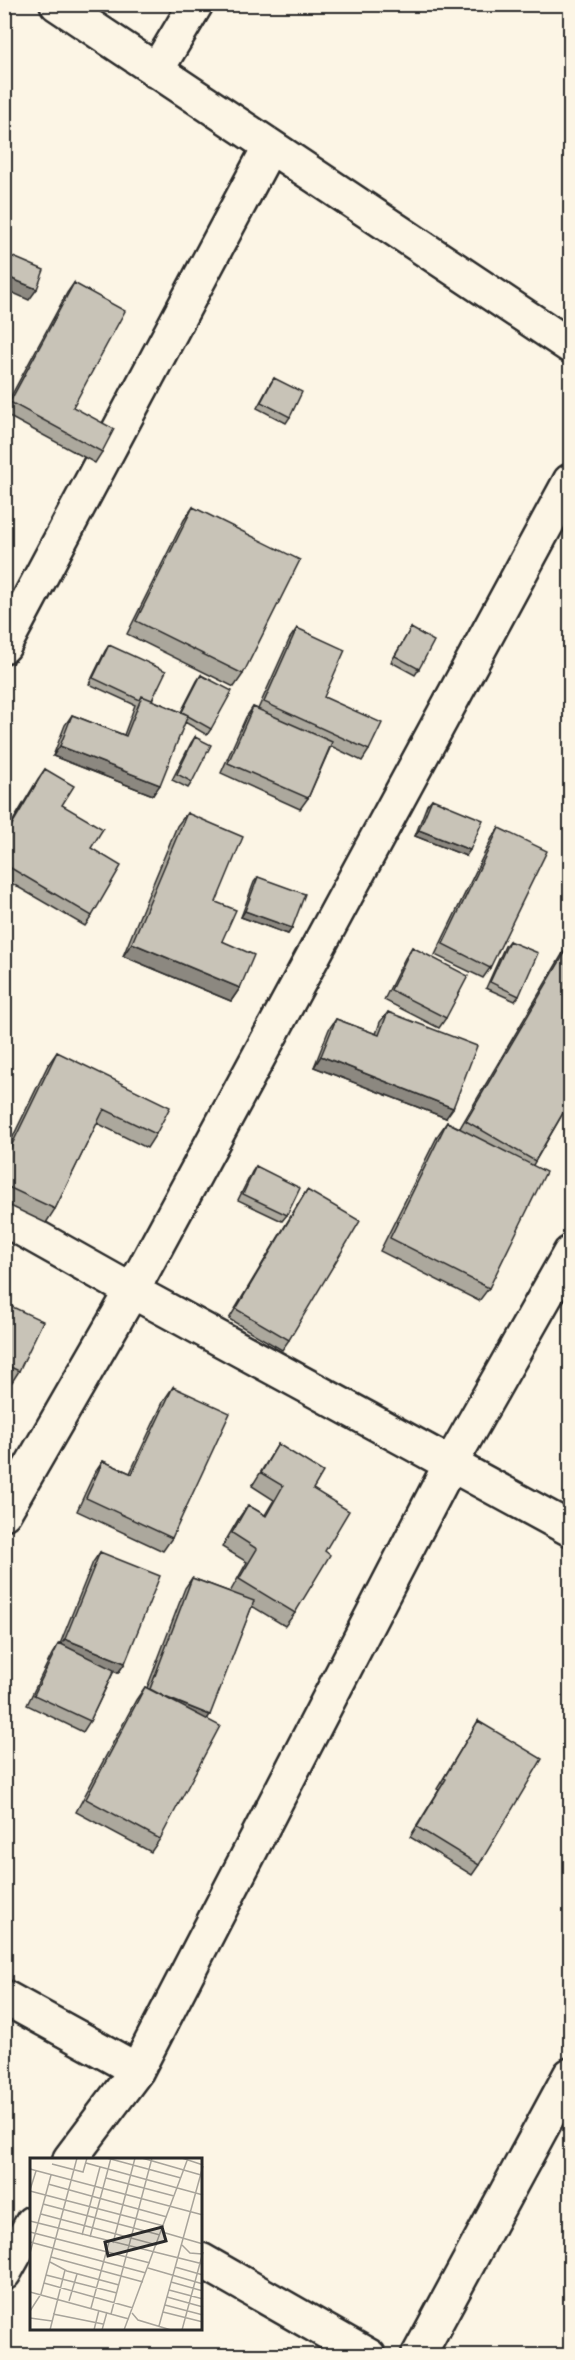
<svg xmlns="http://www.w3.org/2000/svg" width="575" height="2360" font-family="Caveat,sans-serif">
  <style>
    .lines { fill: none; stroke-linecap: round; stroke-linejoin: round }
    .minor-casing { stroke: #2b2b2b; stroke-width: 38 }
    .minor { stroke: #fcf5e5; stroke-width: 33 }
    .wall { fill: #aca89d; stroke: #2b2b2b; stroke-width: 1.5 }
    .shaded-wall { fill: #8c8880; stroke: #2b2b2b; stroke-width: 1.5 }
    .building { fill: #c8c3b7; stroke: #2b2b2b; stroke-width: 1.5 }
    .inset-road { fill: none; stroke: #a8a49b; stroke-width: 1.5 }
    .view { fill: #2b2b2b; fill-opacity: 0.15; stroke: #2b2b2b; stroke-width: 3 }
    .inset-edge { fill: none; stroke: #2b2b2b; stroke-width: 3 }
  </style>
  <rect width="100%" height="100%" fill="#fcf5e5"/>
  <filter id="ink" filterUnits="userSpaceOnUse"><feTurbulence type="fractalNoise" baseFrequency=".0167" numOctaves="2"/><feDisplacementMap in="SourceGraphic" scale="12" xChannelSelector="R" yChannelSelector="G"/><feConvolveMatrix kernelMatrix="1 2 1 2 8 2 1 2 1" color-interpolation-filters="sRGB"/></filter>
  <g filter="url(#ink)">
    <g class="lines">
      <g class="minor-casing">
        <path id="minor" d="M57,4L570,346
          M156,71L196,4
          M4,646L270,146
          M4,1219L132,1291L570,1529
          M4,1513L132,1291L570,481
          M4,1997L137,2070
          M70,2159L137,2070L451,1463L570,1253
          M201,2260L369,2356
          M4,2273L32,2223
          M418,2356L570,2075"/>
      </g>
      <use href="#minor" class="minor"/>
    </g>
    <path class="wall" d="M74,283L73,407L102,452L95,463L4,414V409L67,293Z
      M274,378L290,417L286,423L257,408L270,384Z
      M193,507L243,674L234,687L127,634L184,520Z
      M297,628L324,697L369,750L362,761L331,746L308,798L300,809L221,773L246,717L253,707L258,709L290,638Z
      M411,628L419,669L415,675L391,662Z
      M109,645L152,700L181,712L197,681L201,675L211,729L207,735L185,722L153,795L53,756L65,725L72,715L124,735L135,705L89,684L105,651Z
      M195,737L192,782L188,788L172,780L191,743Z
      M45,769L62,805L92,916L85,926L4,879V836L38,779Z
      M432,799L466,856L415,836L427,805Z
      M187,813L216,902L222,941L240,988L231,1001L123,956L177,826Z
      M499,828L490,968L483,978L435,955L492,838Z
      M258,877L292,928L288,934L241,917L254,882Z
      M509,941L519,996L515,1001L486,988L505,946Z
      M570,941V1101L533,1165L489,1288L479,1301L380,1251L438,1135L447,1122L460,1128Z
      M412,947L446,1018L439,1028L384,1000L405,958Z
      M388,1012L446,1118L314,1067L329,1029L336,1019L376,1034L380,1022Z
      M57,1052L156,1134L147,1148L97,1123L55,1209L46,1223L4,1203V1155L48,1065Z
      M256,1166L287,1215L282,1221L238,1200L252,1172Z
      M307,1190L289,1340L282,1350L229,1319L300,1201Z
      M4,1303L19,1371L12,1382L4,1378Z
      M173,1387L172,1538L163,1551L77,1511L94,1474L103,1461L130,1473L164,1400Z
      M278,1444L313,1489L325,1551L295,1613L285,1626L252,1606L160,1839L151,1852L76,1812L136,1700L145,1687L147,1688L185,1588L192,1578L230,1592L247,1562L222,1547L239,1518L248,1505L265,1515L274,1500L252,1486Z
      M100,1552L125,1663L118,1673L114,1671L90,1721L83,1732L27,1705L52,1654L59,1643L60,1644L93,1562Z
      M478,1721L479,1865L472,1875L410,1837L439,1790L437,1789Z"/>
    <path class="shaded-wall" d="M10,278L37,289L29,300L4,289Z
      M60,746L160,785L153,795L53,756Z
      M419,830L470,850L466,856L415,836Z
      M245,911L292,928L288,934L241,917Z
      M132,943L240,988L231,1001L123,956Z
      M321,1056L453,1108L446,1118L314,1067Z
      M65,1639L125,1663L118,1673L58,1649Z
      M149,1691L210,1715L203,1725Z"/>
    <path class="building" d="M4,253L44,270L37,289L10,278L4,290Z
      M74,283L125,311L73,407L114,429L102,452L10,402Z
      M274,378L302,392L290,417L261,402Z
      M193,507L300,560L243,674L136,621Z
      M297,628L345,650L324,697L382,723L369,750L264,702Z
      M411,628L434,641L419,669L395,656Z
      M109,645L166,671L152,700L142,696L140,700L93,678Z
      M201,675L232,691L211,729L188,716V715L182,712Z
      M142,696L188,715L160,785L60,746L72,715L126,736Z
      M253,707L332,742L308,798L228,763Z
      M195,737L211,745L192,782L177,774Z
      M45,769L74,786L62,805L103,829L91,848L121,866L92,916L4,864V838Z
      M432,799L483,820L470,850L419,830Z
      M187,813L243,837L216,902L236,910L222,941L254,955L240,988L132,943Z
      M499,828L547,851L490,968L443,944Z
      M258,877L305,894L292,928L245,911Z
      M509,941L538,953L519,996L490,982Z
      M570,944V1101L535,1161L466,1121Z
      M412,947L468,976L446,1018L391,990Z
      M388,1012L477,1046L453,1108L321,1056L336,1019L379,1035Z
      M57,1052L170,1107L156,1134L104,1109L55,1209L4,1185V1161Z
      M447,1122L546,1172L489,1288L390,1238Z
      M256,1166L300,1188L287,1215L243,1194Z
      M307,1190L360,1221L289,1340L236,1309Z
      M4,1303L43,1321L19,1371L4,1364Z
      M173,1387L230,1413L172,1538L86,1498L103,1461L132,1474Z
      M278,1444L323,1472L313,1489L349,1511L325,1551L330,1555L295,1613L239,1579L257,1549L232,1533L248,1505L266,1516L283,1486L261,1473Z
      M100,1552L160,1576L125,1663L65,1639Z
      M192,1578L254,1601L210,1715L165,1697L150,1689Z
      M59,1643L114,1670L90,1721L34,1695Z
      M145,1687L220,1726L160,1839L86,1799Z
      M478,1721L542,1759L479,1865L417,1827L446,1779L444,1778Z"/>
  </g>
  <g transform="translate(30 2158)">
    <rect width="172" height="172" fill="#fcf5e5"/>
    <path class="inset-road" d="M77,0L151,20M112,0L171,17M152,0L173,7M56,5L173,37M22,6L53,14L57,0M0,11L173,57M76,20L144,38M18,26L137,59M0,32L6,13M0,33L134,68M13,46L130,77M11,56L127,87M0,63L173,106M0,74L120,105M132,74L173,86M52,77L70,9M60,79L81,0M0,84L116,115M83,85L105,0M152,87L160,95L172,96M0,95L21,17M21,99L113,124M20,104L37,113L89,127M145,109L173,117M118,110L173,126M16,117L87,135M141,124L173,133M14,125L103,150M139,132L173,141M0,134L99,161M137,139L173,149M39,143L47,116M135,147L173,157M61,150L79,84M0,153L11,136L47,0M133,154L173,164M102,155L108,162L141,172M23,156L73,166M81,156L122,0M0,160L22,163M129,168L173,8M20,172L35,112M64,172L69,152M72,172L77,154M94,172L158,0M152,172L173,94"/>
    <path class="view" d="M132,69L136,83L78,98L75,84Z"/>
    <rect width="172" height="172" class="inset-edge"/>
  </g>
  <rect width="575" height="2360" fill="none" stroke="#fcf5e5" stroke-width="24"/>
  <rect x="12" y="12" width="551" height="2336" fill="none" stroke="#2b2b2b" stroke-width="2" filter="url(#ink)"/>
</svg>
